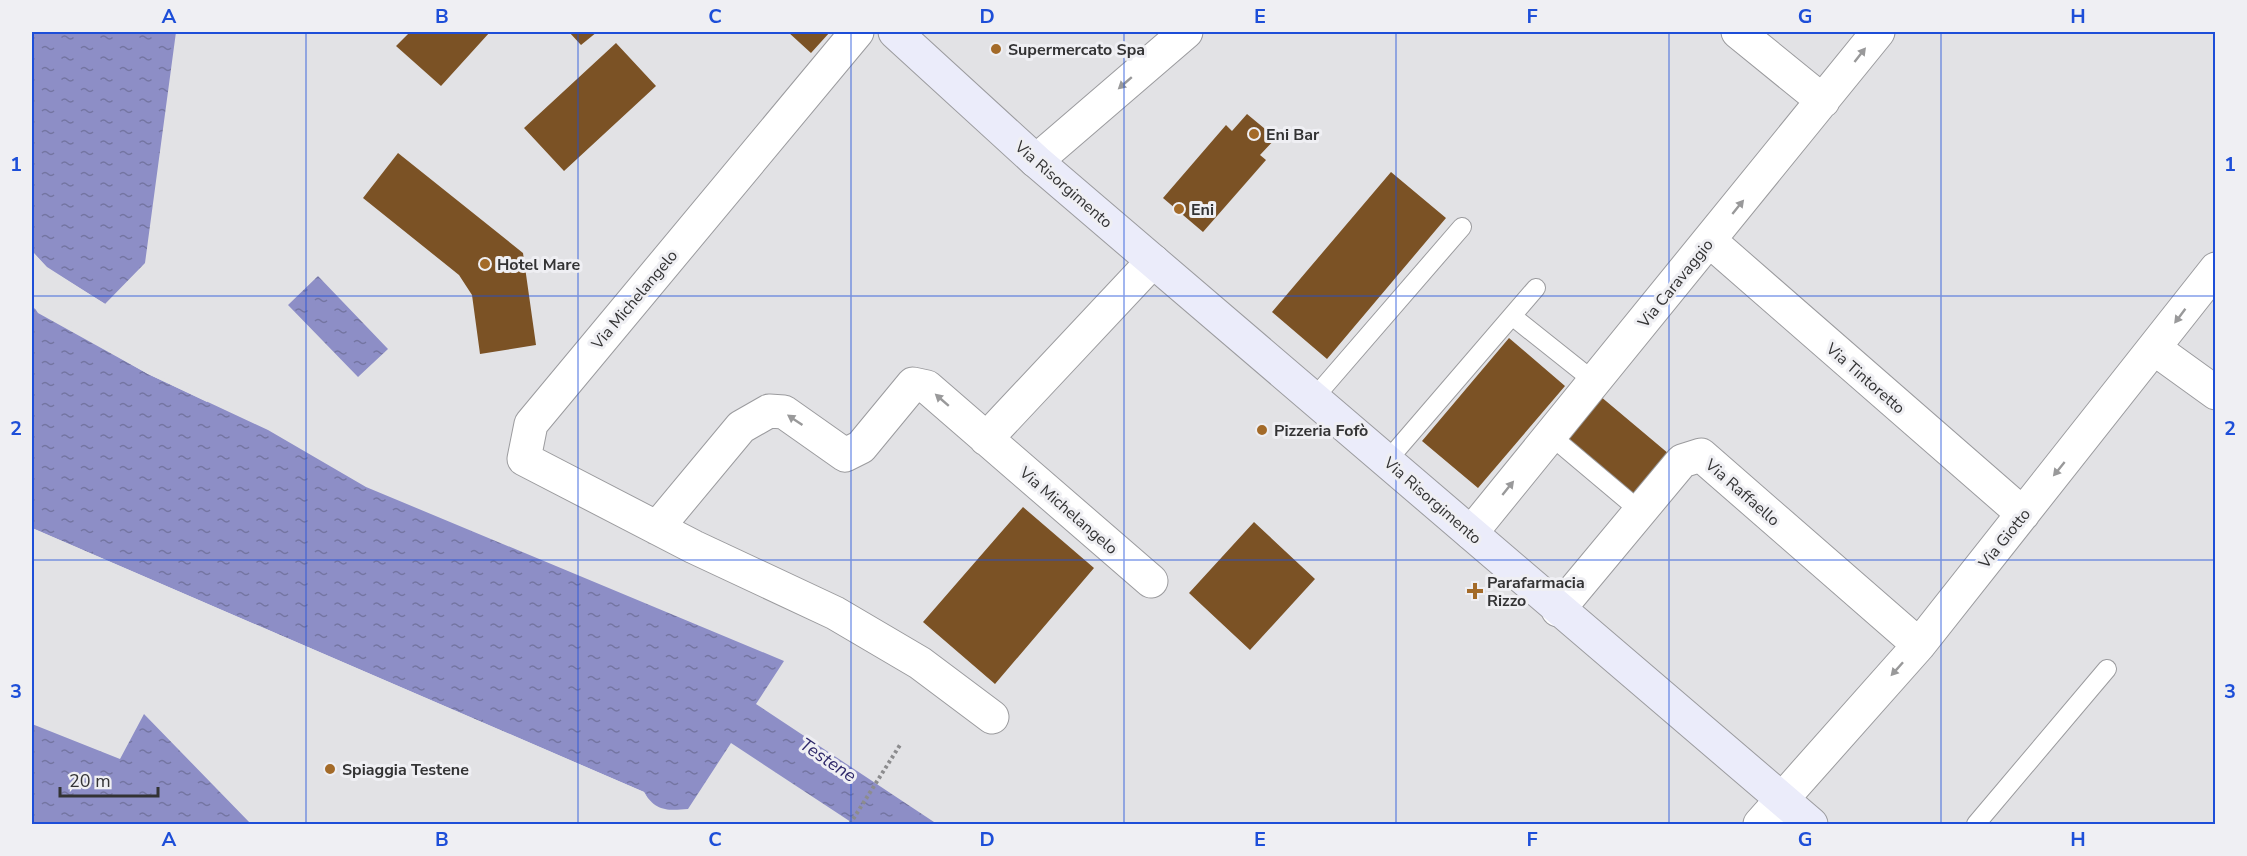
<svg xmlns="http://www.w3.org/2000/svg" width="2247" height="856" font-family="'Nunito Sans',sans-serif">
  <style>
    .water { fill: url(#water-ripples) }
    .pier { fill: #e2e2e5 }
    .building { fill: #7b5225 }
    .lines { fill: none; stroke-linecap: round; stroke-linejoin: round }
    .lane-casing { stroke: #9b9b9e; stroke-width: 20 }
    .street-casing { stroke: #9b9b9e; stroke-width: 35 }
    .secondary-casing { stroke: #9b9b9e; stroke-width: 35 }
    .path { stroke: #8c8c8e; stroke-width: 4; stroke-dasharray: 3 3; stroke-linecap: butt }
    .lane { stroke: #fff; stroke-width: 18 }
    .street { stroke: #fff; stroke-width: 33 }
    .secondary { stroke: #ebecfa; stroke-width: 33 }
    .oneway { fill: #99999a }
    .grid { fill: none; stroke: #1d4ed8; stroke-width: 1.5; stroke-opacity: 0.55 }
    .poi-dot { fill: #a36a28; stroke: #efeff3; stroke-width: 2 }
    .labels { text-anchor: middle; stroke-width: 6; stroke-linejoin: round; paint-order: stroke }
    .poi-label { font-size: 16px; font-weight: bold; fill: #333334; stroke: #efeff3; text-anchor: start }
    .street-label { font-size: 16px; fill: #333334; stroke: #efeff3 }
    .water-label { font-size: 18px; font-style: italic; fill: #2e286a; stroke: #efeff3 }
    .neatline { fill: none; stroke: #1d4ed8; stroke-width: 2 }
    .grid-label { font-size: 20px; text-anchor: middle; font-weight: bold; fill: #1d4ed8 }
  </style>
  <defs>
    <pattern id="water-ripples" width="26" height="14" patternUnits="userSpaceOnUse" patternTransform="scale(1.5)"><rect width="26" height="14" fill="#8d8ec6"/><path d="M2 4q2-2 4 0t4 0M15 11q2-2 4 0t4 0" fill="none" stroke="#7475a2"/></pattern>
  </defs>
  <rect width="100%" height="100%" fill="#e2e2e5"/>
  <path class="water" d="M32,32H176L145,263L105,304L47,267L32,251Z
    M318,276L388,349L358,377L288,305Z
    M32,307L148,374L268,430L366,487L784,661L756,704L937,824H854L731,743L688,809C667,811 655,811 644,792L32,528Z
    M144,714L251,824H32V724L120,759Z"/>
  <path class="pier" d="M32,251L47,268L107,305L103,306L46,270L32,255Z
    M32,304L150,372L209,399L207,402L148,374L38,313Z
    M32,528L644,792L651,805L649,807L642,795L32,531Z"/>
  <path class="building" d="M410,32H490L441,86L396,46Z
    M569,32H597L581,45Z
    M788,32H830L811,53Z
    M616,43L656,86L564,171L524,128Z
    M1247,114L1276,138L1260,155L1266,160L1203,232L1163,198L1226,125L1232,131Z
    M398,153L523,253L536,345L480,354L472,295L459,275L363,198Z
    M1391,172L1446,218L1327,359L1272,312Z
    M1509,338L1565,386L1478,488L1422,441Z
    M1600,396L1669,454L1634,495L1566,437Z
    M1023,507L1094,568L995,684L923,622Z
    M1254,522L1315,579L1250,650L1189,593Z"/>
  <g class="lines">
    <g class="lane-casing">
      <path id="lane" d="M1512,316L1595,382
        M1314,398L1462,227
        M1551,436L1640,511
        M1387,461L1536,288
        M1976,824L2107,669"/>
    </g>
    <g class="street-casing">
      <path id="street" d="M857,32L531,424L524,459L694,547L835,613L920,663L992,717
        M1738,32L1823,101
        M1036,161L1186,32
        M1710,241L2023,514
        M2155,349L2216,393
        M986,439L1153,261
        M657,528L741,427L769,411L784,412L845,455L861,447L913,384L927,387L1151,581
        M1471,533L1878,32
        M1558,610L1682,461L1701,455L1919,645
        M1760,824L1919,645L2216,269"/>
    </g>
    <g class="secondary-casing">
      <path id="secondary" d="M895,32L1036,161L1811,824"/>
    </g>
    <path class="path" d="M850,824L900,745"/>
    <use href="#lane" class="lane"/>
    <use href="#street" class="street"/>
    <use href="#secondary" class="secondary"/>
  </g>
  <defs><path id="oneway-solid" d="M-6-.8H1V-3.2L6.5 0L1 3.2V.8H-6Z" transform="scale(1.5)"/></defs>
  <g class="oneway">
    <use href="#oneway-solid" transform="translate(1860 55) rotate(-52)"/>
    <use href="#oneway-solid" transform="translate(1125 83) rotate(139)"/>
    <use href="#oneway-solid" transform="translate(1738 207) rotate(-51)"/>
    <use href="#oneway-solid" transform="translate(2180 316) rotate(127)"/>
    <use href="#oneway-solid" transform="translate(942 400) rotate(-139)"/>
    <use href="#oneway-solid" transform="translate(795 420) rotate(-146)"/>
    <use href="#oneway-solid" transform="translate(2059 469) rotate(129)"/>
    <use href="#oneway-solid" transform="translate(1508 488) rotate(-51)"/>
    <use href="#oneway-solid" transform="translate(1897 669) rotate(132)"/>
  </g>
  <path class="grid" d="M306,32V824M578,32V824M851,32V824M1124,32V824M1396,32V824M1669,32V824M1941,32V824M32,296H2216M32,560H2216"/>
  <g class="poi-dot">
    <circle cx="996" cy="49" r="6"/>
    <circle cx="1254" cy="134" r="6"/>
    <circle cx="1179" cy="209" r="6"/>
    <circle cx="485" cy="264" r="6"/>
    <circle cx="1262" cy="430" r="6"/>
    <path d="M1472 582h6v6h6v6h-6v6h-6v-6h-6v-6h6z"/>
    <circle cx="330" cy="769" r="6"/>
  </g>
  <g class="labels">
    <g class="poi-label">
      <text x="1008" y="55">Supermercato Spa</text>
      <text x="1266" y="140">Eni Bar</text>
      <text x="1191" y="215">Eni</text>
      <text x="497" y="270">Hotel Mare</text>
      <text x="1274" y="436">Pizzeria Fofò</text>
      <text x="1487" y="588">Parafarmacia<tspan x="1487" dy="18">Rizzo</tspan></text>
      <text x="342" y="775">Spiaggia Testene</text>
    </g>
    <g class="street-label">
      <text transform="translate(1064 184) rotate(41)" y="6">Via Risorgimento</text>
      <text transform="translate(1675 283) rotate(-51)" y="6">Via Caravaggio</text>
      <text transform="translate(634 299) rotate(-50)" y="6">Via Michelangelo</text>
      <text transform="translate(1866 378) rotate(41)" y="6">Via Tintoretto</text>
      <text transform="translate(1743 492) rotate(41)" y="6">Via Raffaello</text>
      <text transform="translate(1433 500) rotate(41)" y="6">Via Risorgimento</text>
      <text transform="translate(1069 510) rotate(41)" y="6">Via Michelangelo</text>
      <text transform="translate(2004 538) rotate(-51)" y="6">Via Giotto</text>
    </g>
    <g class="water-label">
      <text transform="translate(828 760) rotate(34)" y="6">Testene</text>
    </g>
  </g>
  <rect width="2247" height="856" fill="none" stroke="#efeff3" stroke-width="66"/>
  <path d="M60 787v9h98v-9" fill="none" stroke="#333334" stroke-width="3"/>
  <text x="69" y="787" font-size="18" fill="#333334" stroke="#efeff3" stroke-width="4.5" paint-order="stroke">20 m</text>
  <rect x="33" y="33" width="2181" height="790" class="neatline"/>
  <g class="grid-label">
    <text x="169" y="23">A</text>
    <text x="442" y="23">B</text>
    <text x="715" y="23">C</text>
    <text x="987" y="23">D</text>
    <text x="1260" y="23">E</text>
    <text x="1532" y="23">F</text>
    <text x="1805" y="23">G</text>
    <text x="2078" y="23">H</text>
    <text x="16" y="171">1</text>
    <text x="2230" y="171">1</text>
    <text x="16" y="435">2</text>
    <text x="2230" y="435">2</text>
    <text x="16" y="698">3</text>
    <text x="2230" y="698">3</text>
    <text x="169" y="846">A</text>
    <text x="442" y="846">B</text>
    <text x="715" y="846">C</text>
    <text x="987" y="846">D</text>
    <text x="1260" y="846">E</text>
    <text x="1532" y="846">F</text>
    <text x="1805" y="846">G</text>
    <text x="2078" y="846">H</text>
  </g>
</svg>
